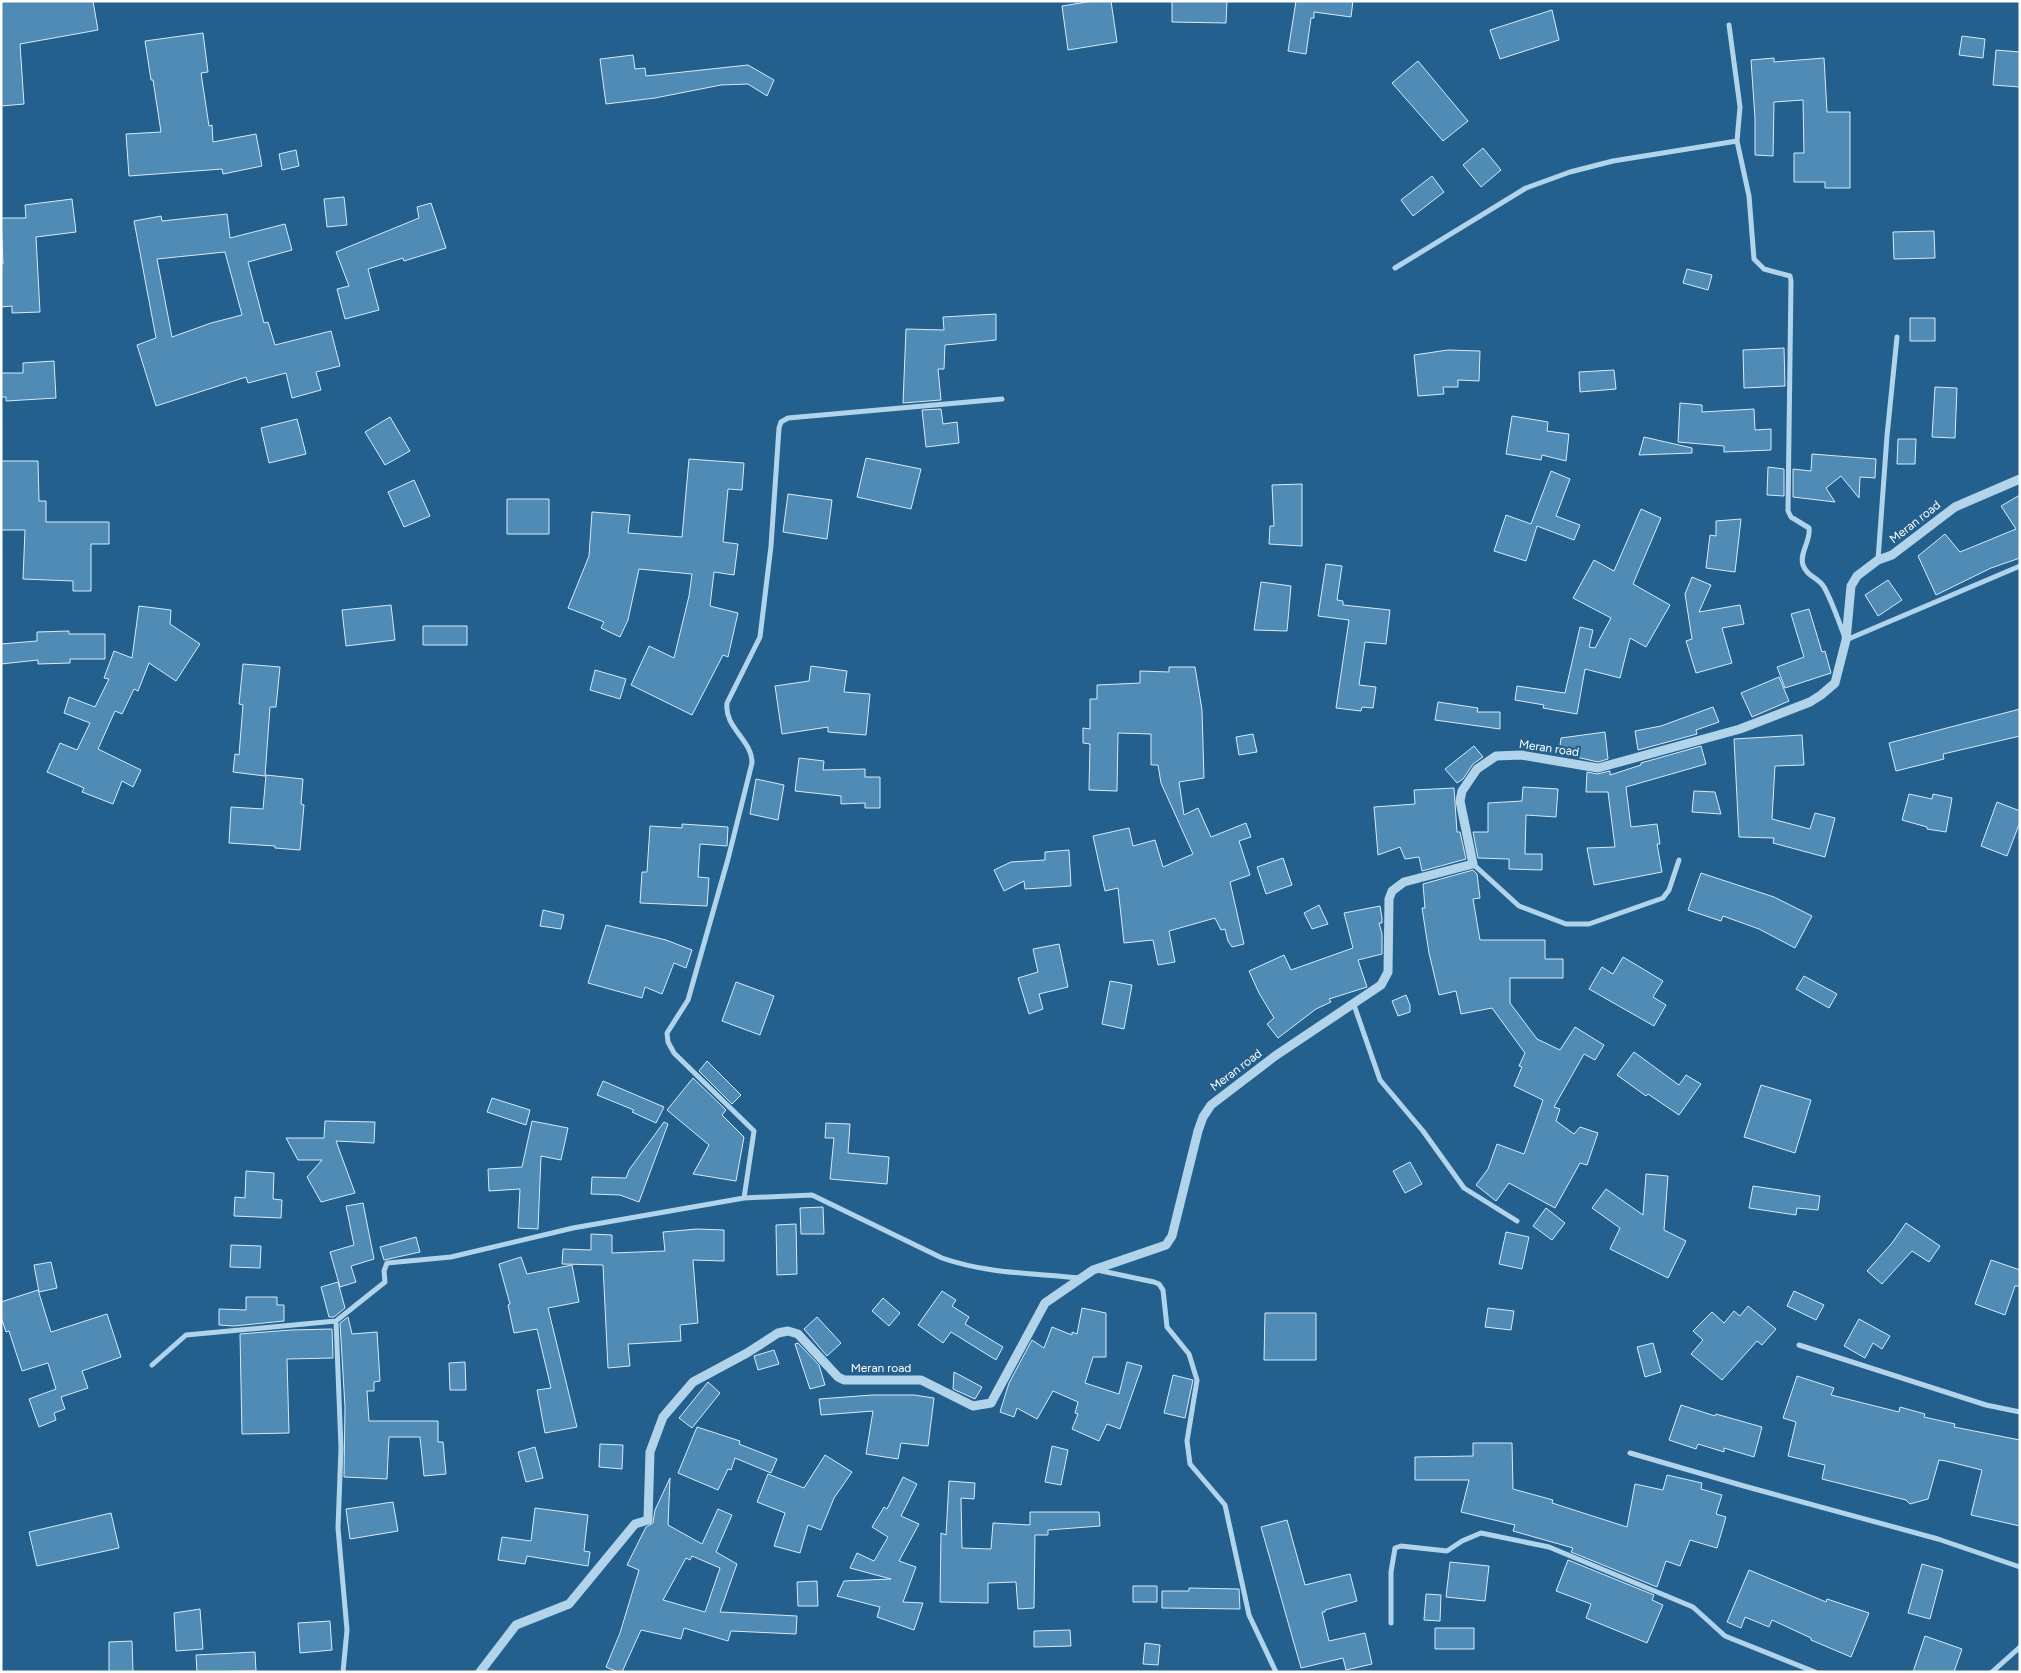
<svg xmlns="http://www.w3.org/2000/svg" width="2021" height="1673" font-family="Figtree,sans-serif">
  <style>
    .building { fill: #508bb6; stroke: #d7ebf8; fill-rule: evenodd }
    .lines { fill: none; stroke-linecap: round; stroke-linejoin: round }
    .minor { stroke: #b2d4eb; stroke-width: 5 }
    .tertiary { stroke: #b2d4eb; stroke-width: 9 }
    .labels { text-anchor: middle; stroke-width: 4.5; stroke-linejoin: round; paint-order: stroke }
    .street-label { font-size: 12px; fill: #fff; stroke: #23608d }
  </style>
  <rect width="100%" height="100%" fill="#23608d"/>
  <path class="building" d="M1,1H93L98,30L20,44L24,104L1,106Z
    M1093,1H1111L1117,42L1068,50L1062,6Z
    M1172,1H1227L1226,23L1172,22Z
    M1296,1H1353L1351,17L1314,12V18H1311L1306,54L1288,51Z
    M1552,10L1559,40L1500,59L1490,30Z
    M203,33L208,72L201,73L209,126L212,125L213,142L256,134L262,166L223,174L222,169L129,176L126,134L161,132L153,80H151L145,41Z
    M1962,36L1985,39L1983,58L1959,55Z
    M1996,50L2020,52V87L1993,85Z
    M633,55L635,69L645,68L646,76L748,65L774,80L767,96L748,84L721,85L655,98L606,104L600,59Z
    M1774,58V62L1824,58L1827,112H1850V188H1825V182H1794V153H1804L1803,100L1774,102L1773,156L1755,155V118L1751,60Z
    M1418,61L1468,121L1443,141L1392,83Z
    M1483,148L1501,170L1481,187L1463,165Z
    M296,150L299,166L282,170L279,154Z
    M1432,176L1444,192L1413,216L1401,200Z
    M344,197L347,225L327,227L324,199Z
    M72,199L76,232L36,237L40,312L12,313V306L1,307V264H3L1,218H26L25,205Z
    M431,203L446,248L404,261L403,258L368,269L379,310L345,319L337,289L349,286L336,252L419,218L417,207Z
    M227,214L230,238L285,224L292,250L248,262L264,323L268,322L275,345L331,331L340,366L316,372L321,390L292,398L286,373L248,383L246,377L156,406L137,345L156,338L134,221L161,216L162,221ZM225,252L242,315L211,323L172,337L157,259Z
    M1934,231L1935,258L1894,259L1893,232Z
    M1687,269L1712,275L1708,290L1683,283Z
    M996,314V340L945,345L944,369H938L941,400L903,403L906,329L944,330L943,317Z
    M1910,318H1935V341H1910Z
    M1784,348L1785,386L1744,388L1743,350Z
    M1448,350L1480,351L1479,381L1458,380V387H1443L1444,394L1418,396L1414,355Z
    M54,361L56,398L6,401V397H1V373H23V363Z
    M1614,370L1616,389L1580,392L1579,372Z
    M1935,387L1957,388L1955,438L1932,437Z
    M1680,403L1702,405V412L1754,409L1755,430L1771,429V450L1724,452V446L1678,442Z
    M941,409L943,424L957,422L959,443L926,447L922,410Z
    M1512,416L1548,422L1547,431L1569,434L1566,461L1542,455L1541,460L1506,454Z
    M390,417L410,451L385,465L365,432Z
    M297,419L306,454L269,463L261,428Z
    M1644,437L1692,448V453L1639,455Z
    M1898,439H1916L1915,464H1897Z
    M1812,454L1876,459L1875,478L1860,477L1859,498L1841,476L1826,488L1835,502L1793,497V469L1811,471Z
    M866,458L921,469L911,509L857,497Z
    M689,459L744,463L742,490L728,489L723,542L738,544L734,575L714,572L710,606L738,613L728,657L723,655L692,715L631,685L649,646L674,658L689,596L692,574L639,569L628,620L620,637L601,628L604,622L568,608L589,556L592,512L630,515L628,533L682,537Z
    M1,461H38L39,501H46V522H109V544H91V591H73V581L23,579L25,530H1Z
    M1768,467L1784,469V496L1767,495Z
    M1551,471L1570,479L1556,516L1580,525L1574,540L1537,526L1526,561L1494,551L1506,515L1531,524Z
    M414,480L430,516L404,527L388,492Z
    M1302,484V546L1269,544L1270,526H1274L1272,485Z
    M788,494L832,500L827,539L783,532Z
    M2020,495V558L1991,568L1936,595L1918,556L1945,534L1960,552L2016,529L2001,506Z
    M507,499H549V534H507Z
    M1641,509L1661,518L1633,584L1670,605L1646,647L1630,638L1620,678L1585,669L1577,714L1543,708L1544,705L1515,700L1517,686L1565,693L1580,627L1593,630L1589,647L1595,648L1611,618L1573,598L1594,560L1614,571Z
    M1741,519L1735,572L1706,568L1710,535L1716,536V521Z
    M1326,564L1342,566L1337,600L1343,601V605L1390,610L1386,644L1365,642L1359,685L1376,687L1373,708L1362,707L1361,711L1336,708L1349,620L1318,616Z
    M1692,577L1711,585L1699,612L1740,605L1744,624L1722,628L1732,663L1696,673L1686,641L1692,639L1685,594Z
    M1888,580L1902,600L1878,616L1865,595Z
    M1261,582L1291,586L1287,631L1254,630Z
    M391,605L395,640L346,646L342,610Z
    M139,606L171,610L170,624L200,644L176,681L149,663L138,691L134,689L122,714L115,711L98,749L141,770L133,787L122,781L113,804L82,792L84,788L47,772L60,743L77,750L90,723L64,713L69,697L95,707L109,679L104,678L114,651L132,658Z
    M1809,609L1822,652L1825,651L1831,673L1785,688L1777,667L1804,657L1791,614Z
    M423,626H467V645H423Z
    M69,631V634H105V659H70V663L38,664V660L1,664V644L37,641V632Z
    M243,664L280,667L276,707H270L265,776L233,772L235,754L239,755L243,705L239,704Z
    M811,666L847,671L844,692L870,694L866,735L828,732V727L782,734L775,686L809,681Z
    M1169,667H1195L1202,710L1204,778L1179,782L1184,815L1198,808L1211,837L1246,823L1251,837L1239,841L1250,875L1230,882L1244,944L1232,947L1228,941L1225,929L1221,930L1215,918L1169,931L1175,962L1158,965L1153,940L1124,943L1118,888L1105,891L1093,836L1129,828L1133,846L1155,840L1163,867L1193,854L1161,783L1158,765H1151V734L1118,733L1117,791L1089,790L1090,744L1083,743V728L1090,729V699H1097V685L1140,683V671L1169,672Z
    M595,670L626,679L620,699L590,690Z
    M1779,677L1789,701L1752,717L1741,693Z
    M1438,702L1478,708L1477,712H1500V729L1435,720Z
    M1713,707L1719,722L1696,730L1697,734L1638,750L1635,731L1661,726Z
    M2020,709V736L1943,754L1944,759L1896,771L1889,743Z
    M1605,732L1608,759L1598,762L1559,753L1561,738Z
    M1253,734L1257,752L1239,755L1236,737Z
    M1802,735L1804,765L1775,766L1772,819L1810,829L1815,813L1835,818L1825,857L1773,843L1774,838L1739,837L1734,739Z
    M1474,746L1483,757L1473,764L1463,779L1457,783L1445,769Z
    M1701,746L1706,764L1626,787L1631,827L1657,824L1660,844H1657L1662,872L1594,885L1587,848L1615,847L1608,792H1586L1587,772L1597,774L1610,771V775L1641,765V763Z
    M799,758L824,761L823,770L865,769V777H880V808H865V803L841,804V796L795,791Z
    M266,775L303,779L301,804L304,805L300,850L275,848V846L229,843L231,807L263,809Z
    M756,779L784,785L778,820L750,814Z
    M1523,787L1558,789L1556,817L1526,815L1525,854H1542V870L1509,869V859L1478,858L1473,832H1488V803L1522,801Z
    M1454,788L1457,832H1460L1466,859L1422,871L1419,857L1405,859L1400,847L1378,855L1374,807L1415,804L1414,790Z
    M1694,791L1715,792L1721,814L1692,812Z
    M1909,794L1932,799L1933,794L1952,798L1946,832L1927,829V827L1902,820Z
    M1997,802L2020,811V822L2007,856L1981,846Z
    M682,824L728,827L727,846L700,844L698,877L709,878L707,906L640,903L642,872H647L650,826L682,828Z
    M1069,850L1071,886L1025,889L1024,881L1004,891L994,870L1011,862L1045,860V852Z
    M1283,858L1292,885L1266,894L1257,867Z
    M1473,870L1477,874L1480,898L1473,899L1480,940H1545V959H1563V978H1510V1003L1537,1039L1560,1050L1575,1027L1604,1045L1595,1060L1584,1054L1554,1107L1560,1109L1556,1121L1574,1134L1580,1127L1598,1133L1587,1165L1580,1163L1555,1208L1509,1183L1496,1201L1476,1185L1488,1169L1497,1144L1524,1154L1543,1100L1514,1086L1522,1067L1519,1066L1525,1053L1492,1008L1461,1014L1456,991L1439,995L1429,953L1422,908H1425L1423,884Z
    M1701,873L1774,897L1812,916L1795,948L1759,929L1723,916L1721,921L1688,910Z
    M1319,905L1328,924L1312,929L1304,913Z
    M1380,906L1382,918V923H1379L1382,934V954L1358,960L1367,987L1329,999L1331,1002L1316,1009L1278,1038L1267,1024L1274,1018L1259,993L1249,971L1284,955L1291,970L1353,948L1344,913Z
    M543,910L564,915L561,929L540,926Z
    M606,925L666,940L692,950L686,968L674,963L662,994L645,987L642,998L588,983Z
    M1059,944L1068,987L1039,994L1043,1009L1029,1014L1018,978L1038,972L1033,949Z
    M1623,957L1663,981L1653,997L1666,1005L1654,1026L1589,989L1602,967L1613,974Z
    M1804,976L1837,994L1829,1008L1796,989Z
    M1110,981L1132,985L1124,1029L1102,1024Z
    M736,982L774,996L760,1035L722,1021Z
    M1406,995L1410,1005V1012L1398,1016L1392,1001Z
    M1634,1052L1679,1085L1686,1075L1701,1084L1679,1115L1648,1094L1646,1096L1617,1075Z
    M707,1061L741,1095L732,1104L699,1071Z
    M693,1078L726,1110L722,1115L744,1137L736,1181L693,1174L709,1145L667,1110Z
    M603,1081L664,1107L656,1123L632,1112L634,1110L597,1095Z
    M1761,1085L1811,1100L1795,1153L1744,1137Z
    M492,1098L530,1110L526,1125L487,1112Z
    M325,1121L375,1122L374,1143L336,1141L355,1193L321,1202L307,1177L322,1160H298L286,1138H324Z
    M532,1121L568,1128L561,1160L541,1156L538,1229L518,1228L520,1189L489,1191L488,1169L522,1167Z
    M664,1122L668,1124L639,1202L620,1195L591,1194L592,1177L626,1178L629,1170Z
    M826,1123L850,1124L848,1153L889,1157L887,1184L830,1179L834,1138H825Z
    M1410,1162L1422,1184L1405,1193L1393,1171Z
    M246,1171L274,1173L273,1199L282,1200L281,1218L234,1216L235,1197L245,1198Z
    M1646,1174L1668,1176L1664,1230L1686,1241L1668,1278L1610,1249L1620,1228L1592,1208L1606,1189L1643,1215Z
    M1753,1186L1820,1196L1818,1210L1797,1208L1796,1215L1749,1208Z
    M363,1203L374,1259L351,1266L356,1282L340,1287L330,1252L354,1245L346,1206Z
    M823,1207L824,1234H801L800,1208Z
    M1546,1208L1565,1223L1552,1240L1533,1226Z
    M1906,1223L1940,1246L1929,1262L1912,1251L1882,1284L1867,1271L1892,1243Z
    M796,1224L797,1274L777,1275L776,1225Z
    M697,1229L724,1230V1261L693,1260L698,1323L680,1325L681,1341L628,1344L630,1366L608,1368L603,1265L562,1264L563,1249L591,1250V1234L612,1235V1253L665,1251L663,1232Z
    M1506,1232L1529,1237L1522,1269L1499,1264Z
    M416,1237L420,1252L384,1260L380,1247Z
    M231,1245L261,1246L260,1268L230,1267Z
    M521,1257L527,1274L572,1265L579,1302L548,1308L577,1427L545,1433L537,1390L551,1388L537,1329L514,1333L508,1305L510,1304L499,1264Z
    M1991,1260L2020,1270V1286H2015L2005,1315L1975,1304Z
    M51,1262L57,1288L39,1292L34,1265Z
    M338,1282L345,1308L334,1317H329L321,1287Z
    M38,1290L51,1332L107,1314L121,1357L82,1371L88,1388L61,1397L65,1409L54,1413L56,1420L39,1427L29,1399L56,1389L48,1363L22,1371L9,1331L6,1332L1,1317V1302Z
    M942,1291L956,1300L952,1306L969,1317L965,1324L1003,1347L996,1360L951,1332L943,1343L918,1325Z
    M1794,1291L1824,1305L1816,1320L1787,1306Z
    M246,1297H277V1305H284V1321L234,1326L219,1325V1309L246,1310Z
    M883,1298L900,1313L889,1326L872,1311Z
    M1748,1306L1776,1329L1762,1345L1757,1341L1722,1380L1691,1354L1703,1340L1693,1331L1712,1312L1724,1323L1734,1311L1740,1316Z
    M1082,1308L1106,1313V1357H1093L1085,1383L1119,1394L1127,1362L1142,1366L1120,1429L1107,1424L1099,1441L1072,1429L1078,1414L1075,1413L1078,1402L1053,1391L1037,1419L1017,1408L1014,1417L1000,1412L1009,1383L1032,1340L1044,1348L1052,1327L1072,1335V1332L1077,1334Z
    M1488,1308L1514,1311L1511,1330L1485,1327Z
    M1265,1313H1316V1360H1264Z
    M348,1317L352,1334L377,1332L380,1381L374,1382V1391H367L369,1421H438V1442H443L446,1474L424,1476L420,1437H389L387,1479L344,1477L345,1407L340,1323Z
    M817,1317L841,1343L827,1356L804,1329Z
    M1859,1319L1890,1336L1882,1349L1873,1343L1865,1358L1844,1346Z
    M332,1329L333,1358L287,1359L289,1433L242,1434L240,1334L291,1330Z
    M798,1343L819,1365L825,1385L810,1389L795,1344Z
    M1653,1343L1661,1372L1645,1377L1637,1347Z
    M774,1350L779,1364L758,1370L754,1356Z
    M465,1362L466,1390H450L449,1363Z
    M954,1372L982,1387L975,1399L953,1389Z
    M1173,1375L1193,1380L1185,1418L1164,1413Z
    M1797,1376L1834,1388L1831,1395L1899,1412L1900,1407L1925,1414L1924,1417L1955,1424L1954,1427L2020,1440V1526L1971,1515L1982,1470L1946,1461L1939,1460L1928,1499L1910,1504L1906,1500L1822,1479L1825,1465L1788,1456L1796,1422L1783,1418Z
    M708,1382L720,1393L692,1428L679,1418Z
    M872,1395H914L934,1398L928,1446L901,1443L898,1459L866,1454L873,1411L821,1415L819,1399Z
    M1681,1405L1715,1416L1716,1414L1762,1427L1754,1457L1724,1448V1452L1698,1444L1696,1449L1669,1440Z
    M697,1427L740,1441L739,1444L777,1459L771,1473L735,1458L731,1470L728,1469L718,1490L678,1473Z
    M1473,1443H1512L1513,1489L1553,1500L1552,1503L1627,1527L1635,1484L1663,1490L1667,1475L1702,1483L1701,1489L1722,1495L1716,1514L1726,1517L1717,1548L1690,1540L1680,1566L1666,1561L1657,1587L1571,1552L1573,1548L1513,1531L1515,1525L1461,1512L1469,1480H1415V1457L1473,1456Z
    M600,1444L623,1445L622,1469L599,1467Z
    M1052,1446L1068,1450L1061,1485L1045,1482Z
    M535,1447L543,1478L526,1482L518,1452Z
    M825,1455L852,1472L834,1498L821,1530L808,1525L800,1553L774,1546L785,1513L757,1502L768,1474L804,1488Z
    M903,1477L917,1484L901,1516L919,1524L899,1561L916,1567L903,1602L923,1603L914,1630L877,1617L880,1607L837,1596L844,1581L891,1579L850,1568L857,1553L874,1561L888,1537L872,1527L884,1507L887,1509Z
    M670,1478L668,1525L702,1544L718,1509L732,1515L716,1552L737,1564L720,1612L797,1616L796,1634L731,1631L728,1641L684,1628L681,1639L641,1630L622,1672H618L606,1667L620,1633L639,1570L627,1565L646,1527L653,1523L655,1510ZM692,1556L720,1568L705,1612L663,1600L686,1558L690,1560Z
    M949,1481L975,1483L974,1499L961,1498L962,1548L991,1549L993,1523L1030,1525V1512H1099L1100,1526L1048,1530V1535H1035L1034,1608L1018,1609L1016,1582L988,1583V1603L940,1602L941,1533L946,1535Z
    M393,1502L398,1531L350,1539L346,1509Z
    M535,1508L588,1515L584,1551L590,1552L588,1566L527,1556L525,1564L498,1560L502,1537L531,1541Z
    M111,1513L119,1548L37,1566L29,1532Z
    M1287,1520L1305,1585L1350,1574L1357,1601L1325,1610V1612H1322L1329,1641L1365,1633L1372,1664L1346,1670L1343,1658L1301,1668L1261,1527Z
    M1568,1560L1654,1595L1652,1600L1663,1605L1647,1643L1586,1618L1591,1604L1556,1591Z
    M1450,1562L1489,1566L1485,1601L1446,1597Z
    M1922,1564L1943,1570L1930,1619L1908,1613Z
    M1749,1570L1826,1602L1827,1599L1869,1613L1851,1657L1811,1640V1638L1772,1620L1769,1627L1745,1617L1741,1628L1727,1622Z
    M817,1581L818,1606H798L797,1582Z
    M1133,1586H1157V1602H1133Z
    M1189,1588L1239,1589L1240,1609L1162,1608V1591H1189Z
    M1426,1594L1441,1595L1440,1621L1424,1620Z
    M200,1609L203,1649L176,1651L174,1613Z
    M330,1621L332,1650L300,1653L298,1623Z
    M1435,1628H1474V1649H1435Z
    M1070,1630L1071,1646L1034,1647V1631Z
    M1925,1636L1962,1649L1954,1672H1913Z
    M132,1641L133,1672H109V1642Z
    M1145,1643L1160,1645L1158,1665L1143,1664Z
    M255,1652L256,1671L197,1672L196,1655Z"/>
  <g class="lines">
    <path class="minor" d="M1729,25L1740,107L1737,141L1749,196L1754,259L1764,269L1790,276L1791,281L1788,511L1791,517L1809,528C1811,541 1799,553 1803,565C1807,577 1818,577 1824,587C1833,603 1839,623 1846,640L2020,566
      M1395,268L1526,188L1570,172L1613,161L1737,141
      M1878,560L1887,436L1897,337
      M1473,864L1519,906L1566,924H1589L1663,898L1669,890L1679,860
      M1354,1005L1380,1080L1423,1131L1464,1188L1517,1221
      M744,1198L754,1131L674,1053L668,1042L667,1033L688,1000L728,859L752,763C752,739 724,728 727,703L760,637L771,546L779,428L781,422L788,418L1002,399
      M1097,1270L1154,1282L1159,1284L1163,1290L1167,1327L1189,1354L1197,1380L1187,1441L1190,1464L1225,1505L1249,1615L1276,1672
      M336,1321L341,1448L338,1528L347,1630L343,1672
      M1799,1345L1986,1405L2020,1412
      M152,1365L186,1335L336,1321L385,1282L384,1271L387,1263L451,1257L573,1228L744,1198L812,1195L942,1258C988,1274 1033,1273 1080,1278
      M1630,1453L1744,1486L1938,1539L2020,1567
      M1391,1623V1572L1395,1548L1401,1546L1447,1551L1462,1541L1481,1533L1549,1547L1693,1607L1725,1636L1815,1672
      M1992,1672L2020,1647"/>
    <path class="tertiary" d="M480,1672L516,1625L569,1604L635,1524L648,1520L650,1452L663,1417L693,1382L747,1353L778,1333L788,1331L798,1334L838,1377L844,1380H921L973,1406L991,1403L1045,1303L1093,1270L1166,1245L1172,1236L1198,1131L1203,1117L1211,1105L1275,1056L1381,985L1388,972L1389,899L1392,891L1404,882L1473,864L1460,801L1462,791L1477,769L1496,756L1521,755L1598,768L1740,729L1810,702L1821,695L1835,683L1846,640L1851,586L1857,576L1878,560L1892,555L1955,507L2020,479"/>
  </g>
  <g class="labels">
    <g class="street-label">
      <text transform="translate(1915 522) rotate(-38)" y="4">Meran road</text>
      <text transform="translate(1549 748) rotate(8)" y="4">Meran road</text>
      <text transform="translate(1236 1070) rotate(-37)" y="4">Meran road</text>
      <text x="881" y="1372">Meran road</text>
    </g>
  </g>
  <rect width="2021" height="1673" fill="none" stroke="#ffffff" stroke-width="5"/>
</svg>
